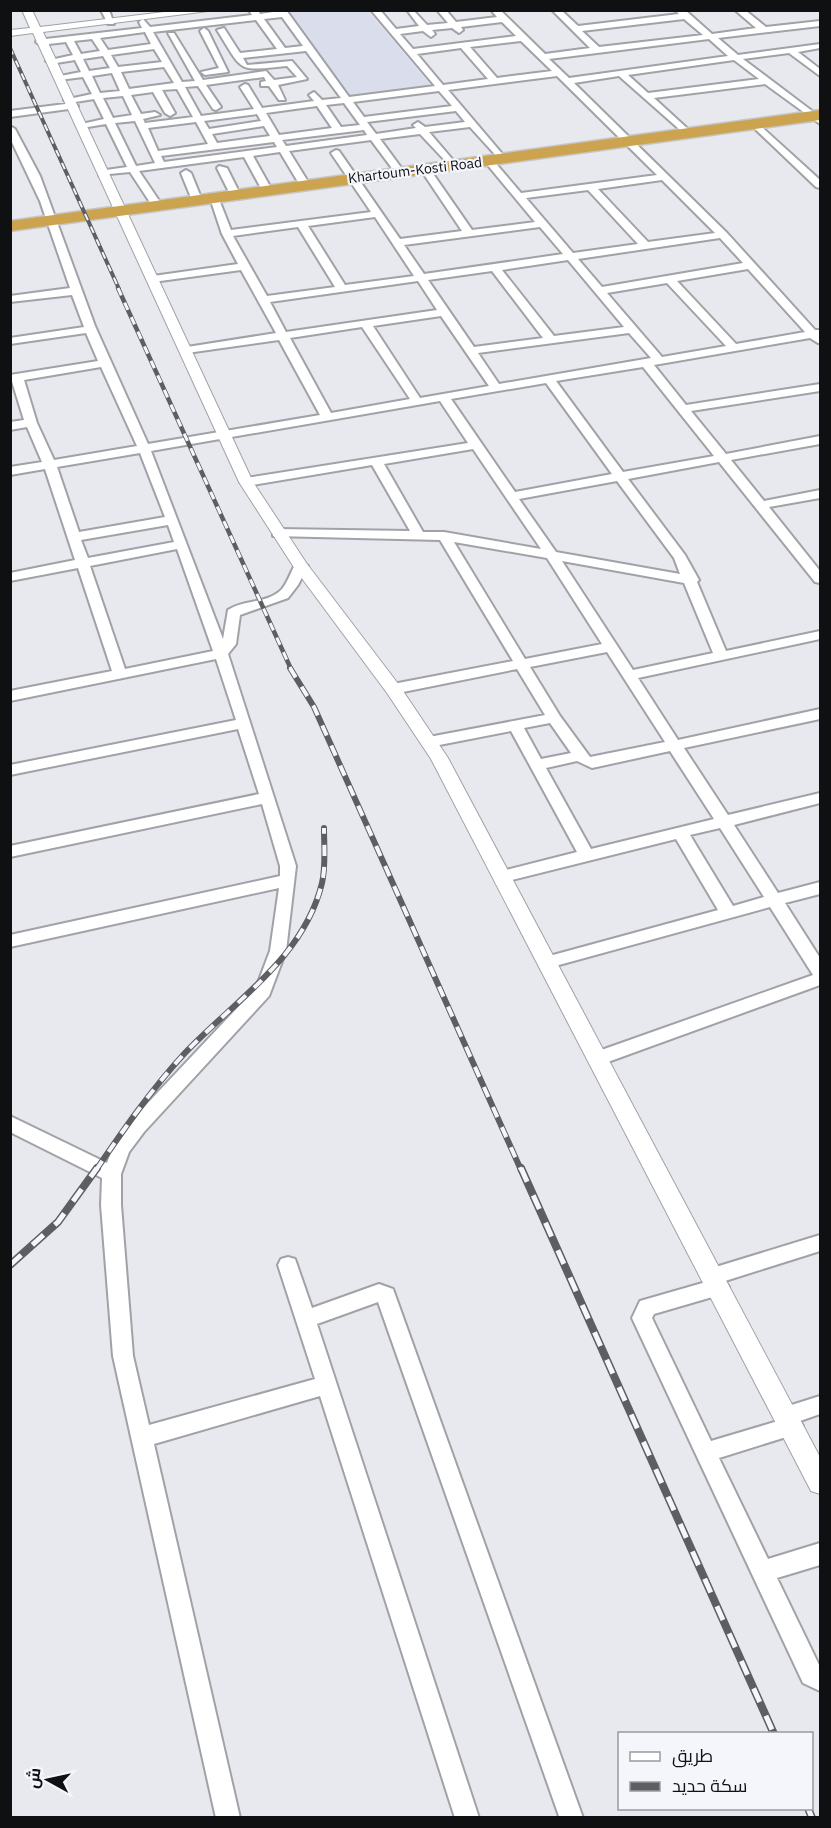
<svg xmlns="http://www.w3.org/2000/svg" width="831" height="1828" font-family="'IBM Plex Sans',Cairo,sans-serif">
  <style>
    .built { fill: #dadeec }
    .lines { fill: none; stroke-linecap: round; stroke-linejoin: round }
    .minor-casing { stroke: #a0a2a7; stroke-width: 4 }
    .tertiary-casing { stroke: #a0a2a7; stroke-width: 2 }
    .trunk-casing { stroke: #c5c6c6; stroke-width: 3 }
    .minor { fill: #fff; fill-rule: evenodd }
    .tertiary { fill: #fff; fill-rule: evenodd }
    .trunk { fill: #cca450; fill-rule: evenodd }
    .rail-far3-casing { stroke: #5c5e61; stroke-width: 4 }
    .rail-far2-casing { stroke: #5c5e61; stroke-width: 4.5 }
    .rail-far1-casing { stroke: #5c5e61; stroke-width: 6 }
    .rail-casing { stroke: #5c5e61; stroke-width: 8 }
    .rail-far3 { stroke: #f4f6fc; stroke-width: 2; stroke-dasharray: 7; stroke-linecap: butt }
    .rail-far2 { stroke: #f4f6fc; stroke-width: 3; stroke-dasharray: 8; stroke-linecap: butt }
    .rail-far1 { stroke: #f4f6fc; stroke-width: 4; stroke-dasharray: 11; stroke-linecap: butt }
    .rail { stroke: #f4f6fc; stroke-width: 5; stroke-dasharray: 15; stroke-linecap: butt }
    .labels { text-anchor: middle; stroke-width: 4.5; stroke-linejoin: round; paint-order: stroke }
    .far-street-label { font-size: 14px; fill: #0f1012; stroke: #f4f6fc }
  </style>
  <rect width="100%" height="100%" fill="#e7e9ef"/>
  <path class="built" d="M299,10L368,11L433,88L349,99L285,12Z"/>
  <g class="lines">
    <g class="minor-casing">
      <path id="minor" d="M101,10H109L114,24H108Z
        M249,10H258L260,14L286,10L349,97L435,86L371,10H380L396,29L419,26L407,10H413L427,25L448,23L437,10H446L456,22L497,17L491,10H500L545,54L590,48L552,10H561L578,26L679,14L675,10H685L712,34L756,28L735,10H745L766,27L820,21V26L718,38L738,55L820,44V48L798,52L820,69V76L789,53L743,59L820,117V124L765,84L654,98L690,131V135L687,136L619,76L574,83L727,233L815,330H820V343H818L810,338L654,365L686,405L820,384V391L691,411L726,454L820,436V444L731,460L764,501L820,490V498L769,507L820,571V583L815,582L719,462L628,479L685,555L699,580L697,582L726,651L820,631V639L638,678L678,740L820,709V719L684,748L728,815L820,793V803L734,825L778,893L820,882V894L785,903L820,958V985L605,1063H593L590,1058L593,1053L813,975L770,907L548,968L542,966L540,962L542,958L718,910L676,839L504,882L498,880L496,876L498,872L577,852L511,731L429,747L422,742L429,737L545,715L517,669L393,694L386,689L393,684L513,661L440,540L273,536V530L278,529L410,531L372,465L246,486L240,482L246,478L468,443L440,401L151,451L223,639L228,610C244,599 268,604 282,589C288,582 291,571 296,563L301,562L308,566L298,585L288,598L240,615L236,644L228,654L296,866L286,951L269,996L144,1132L129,1152L121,1174V1205L133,1356L149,1425L315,1379L278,1265L281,1259L288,1257L295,1259L312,1308L379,1284L393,1289L583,1818L559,1816L378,1302L317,1324L479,1818H455L320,1396L154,1444L240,1818H216L113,1356L101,1205L102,1178L10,1132V1116L107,1163L114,1144L130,1122L256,988L270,951L279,888L10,947V935L280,876V866L262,804L10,857V846L259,794L238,729L10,775V765L236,720L216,659L10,701V691L112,671L78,568L10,581V573L75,560L45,469L10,475V467L42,462L27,427L10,430V422L24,420L10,375L98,361L86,333L10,344V338L84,327L72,295L10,302V296L70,288L40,201L10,138V126L15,129L40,176L95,326L148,444L320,415L279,340L187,353L181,350L187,347L276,333L241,270L153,282L148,279L153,276L238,264L222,234L209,195L218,197L231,230L371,212L331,153L336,150L339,151L400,239L462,231L421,170L423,168H429L472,230L535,222L486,163V159H492L521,193L657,175L557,76L448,90L504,156V160L501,161L470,127L429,132L458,166L453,169L420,134L380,139L405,173L400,176L397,175L371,140L289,151L310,185L305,188L301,187L280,152L253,156L272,190L267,193L262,190L244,157L139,171L162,205L157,208L153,207L130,172L99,175V171L127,167L106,124L82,128L77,125L104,119L94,99L69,103L64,100L92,94L83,77L59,80L55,77L81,72L75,60L50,64L46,61L73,55L66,42L40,45L36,42L37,40L142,28L139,22L143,19L150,27L252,15ZM282,17L303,46L285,48L264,19ZM684,19L703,35L599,47L582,31ZM256,20L277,49L240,53L224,28L217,30C244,73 236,71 287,66L297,77L274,80L266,71L203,80L174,33H168L195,81L182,82L153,32ZM502,22L516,36L413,49L400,34L423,31L431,37L435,34L432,30L452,28L459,33L463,30L461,27ZM145,32L151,44L108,50L100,38ZM92,39L100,51L81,54L74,41ZM709,39L728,56L569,78L549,59ZM521,41L552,71L497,78L470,47ZM461,48L488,79L443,85L417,54ZM154,49L162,62L118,67L111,55ZM306,51L341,98L322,100L314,92L309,95L314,101L262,108L248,85L245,84L240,87L254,109L201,116L185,87L198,86L213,109L216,110L221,107L206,85L264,77L266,81L261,82V86H269L279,100H285L278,85L307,79L292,61L247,65L243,58ZM103,56L110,68L89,71L83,59ZM734,60L759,79L648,93L628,75ZM164,67L174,83L129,89L121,72ZM112,73L120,91L100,93L92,76ZM177,89L193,117L145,123L143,119L160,115L155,112L141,114L131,95L153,92L165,113L170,116L175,113L162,90ZM439,91L452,106L364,117L353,102ZM123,96L132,115L113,118L103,98ZM344,103L360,125L341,127L326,105ZM317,106L332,128L279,135L266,113ZM456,111L465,122L425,127L418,122L413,125L416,128L376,134L367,122ZM257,114L261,121L209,129L204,121ZM135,121L155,163L136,166L115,123ZM196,122L208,144L158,151L148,128ZM264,126L270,136L217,143L212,134ZM364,130L367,135L286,146L282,140ZM274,142L277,147L164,162L161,156ZM662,180L715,233L648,242L598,189ZM588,190L638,244L573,253L526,198ZM375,217L414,276L345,285L308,226ZM298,227L335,287L267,296L233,236ZM540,227L563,254L424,274L404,245ZM720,238L743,263L602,287L578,259ZM568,260L624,327L554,336L502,270ZM748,269L805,332L736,344L677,281ZM492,271L543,338L474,347L428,280ZM418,281L437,310L286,332L270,302ZM667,283L726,346L662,357L607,293ZM441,316L489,386L420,398L373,326ZM362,327L410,399L331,413L290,338ZM629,333L651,358L499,384L478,353ZM101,367L137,446L54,460L37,423L24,380ZM643,367L714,456L623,472L556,381ZM546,383L612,474L515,492L451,399ZM473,449L541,549L444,532H423L384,464ZM140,453L165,517L79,532L57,467ZM617,481L674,558L680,574L556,552L519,499ZM168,525L174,542L88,558L81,540ZM454,542L547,558L602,644L525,659ZM177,549L213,651L125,669L90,566ZM562,561L684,583L713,653L633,670ZM607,652L665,742L590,757L560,716L530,667ZM550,723L571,753L541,759L524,728ZM670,751L714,819L591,849L546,768L577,761L592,768ZM720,828L764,897L733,906L690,835Z
        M204,28L208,31L228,72L205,75L201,72L219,68L200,31Z
        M73,103L78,106L76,108L10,117V111Z
        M755,121L820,180V188L816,187L752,126L750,124Z
        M219,166L227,168L240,194L239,196L230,194L217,168Z
        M186,170L191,173L202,200L201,202L192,200L181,173Z
        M820,1235V1251L725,1281L729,1287L726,1293L654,1314L652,1318L711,1441L778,1421L775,1416L779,1409L820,1396V1414L800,1421L803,1426L799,1433L719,1458L768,1559L820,1543V1565L777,1578L820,1667V1691L803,1683L632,1318L640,1301L706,1282L703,1276L706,1270Z"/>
    </g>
    <g class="tertiary-casing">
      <path id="tertiary" d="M22,10H32L40,27L181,10H216L43,32L253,482L307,564L399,685L448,758L820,1457V1494L811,1491L431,759L387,693L295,569L239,482L33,33L10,36V30L30,28Z"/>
    </g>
    <g class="trunk-casing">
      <path id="trunk" d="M820,110V120L10,231V221Z"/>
    </g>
    <use href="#minor" class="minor"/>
    <use href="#tertiary" class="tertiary"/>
    <use href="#trunk" class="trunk"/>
    <g class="rail-far3-casing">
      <path id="rail-far3" d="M10,48L119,289"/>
    </g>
    <g class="rail-far2-casing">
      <path id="rail-far2" d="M118,288L291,669"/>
    </g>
    <g class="rail-far1-casing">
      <path id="rail-far1" d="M290,668L314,707L521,1170
        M96,1170C124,1129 151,1090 184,1054C234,1001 304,958 322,883C326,866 324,845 324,828"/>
    </g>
    <g class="rail-casing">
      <path id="rail" d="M521,1168L774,1734
        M10,1265L58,1222L97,1168
        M808,1808L812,1818"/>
    </g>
    <use href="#rail-far3" class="rail-far3"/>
    <use href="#rail-far2" class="rail-far2"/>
    <use href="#rail-far1" class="rail-far1"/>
    <use href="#rail" class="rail"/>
  </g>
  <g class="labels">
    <g class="far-street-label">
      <text transform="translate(415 170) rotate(-7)" y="5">Khartoum-Kosti Road</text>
    </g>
  </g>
  <rect width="831" height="1828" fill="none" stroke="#0f1012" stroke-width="24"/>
  <rect x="618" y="1732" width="195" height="78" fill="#f4f6fc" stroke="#989a9e" stroke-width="1.5"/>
  <rect x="630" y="1752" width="30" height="9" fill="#ffffff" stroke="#989a9e" stroke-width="1.5"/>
  <text x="672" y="1762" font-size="18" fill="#0f1012">طريق</text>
  <rect x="630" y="1782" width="30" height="9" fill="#5c5e61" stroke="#989a9e" stroke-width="1.5"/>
  <text x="672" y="1792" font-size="18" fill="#0f1012">سكة حديد</text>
  <g transform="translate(48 1780) rotate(278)" stroke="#f4f6fc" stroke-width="4.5" paint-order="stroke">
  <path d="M0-4.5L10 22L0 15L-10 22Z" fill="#0f1012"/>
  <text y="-9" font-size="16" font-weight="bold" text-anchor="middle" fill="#0f1012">ش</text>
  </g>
</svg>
